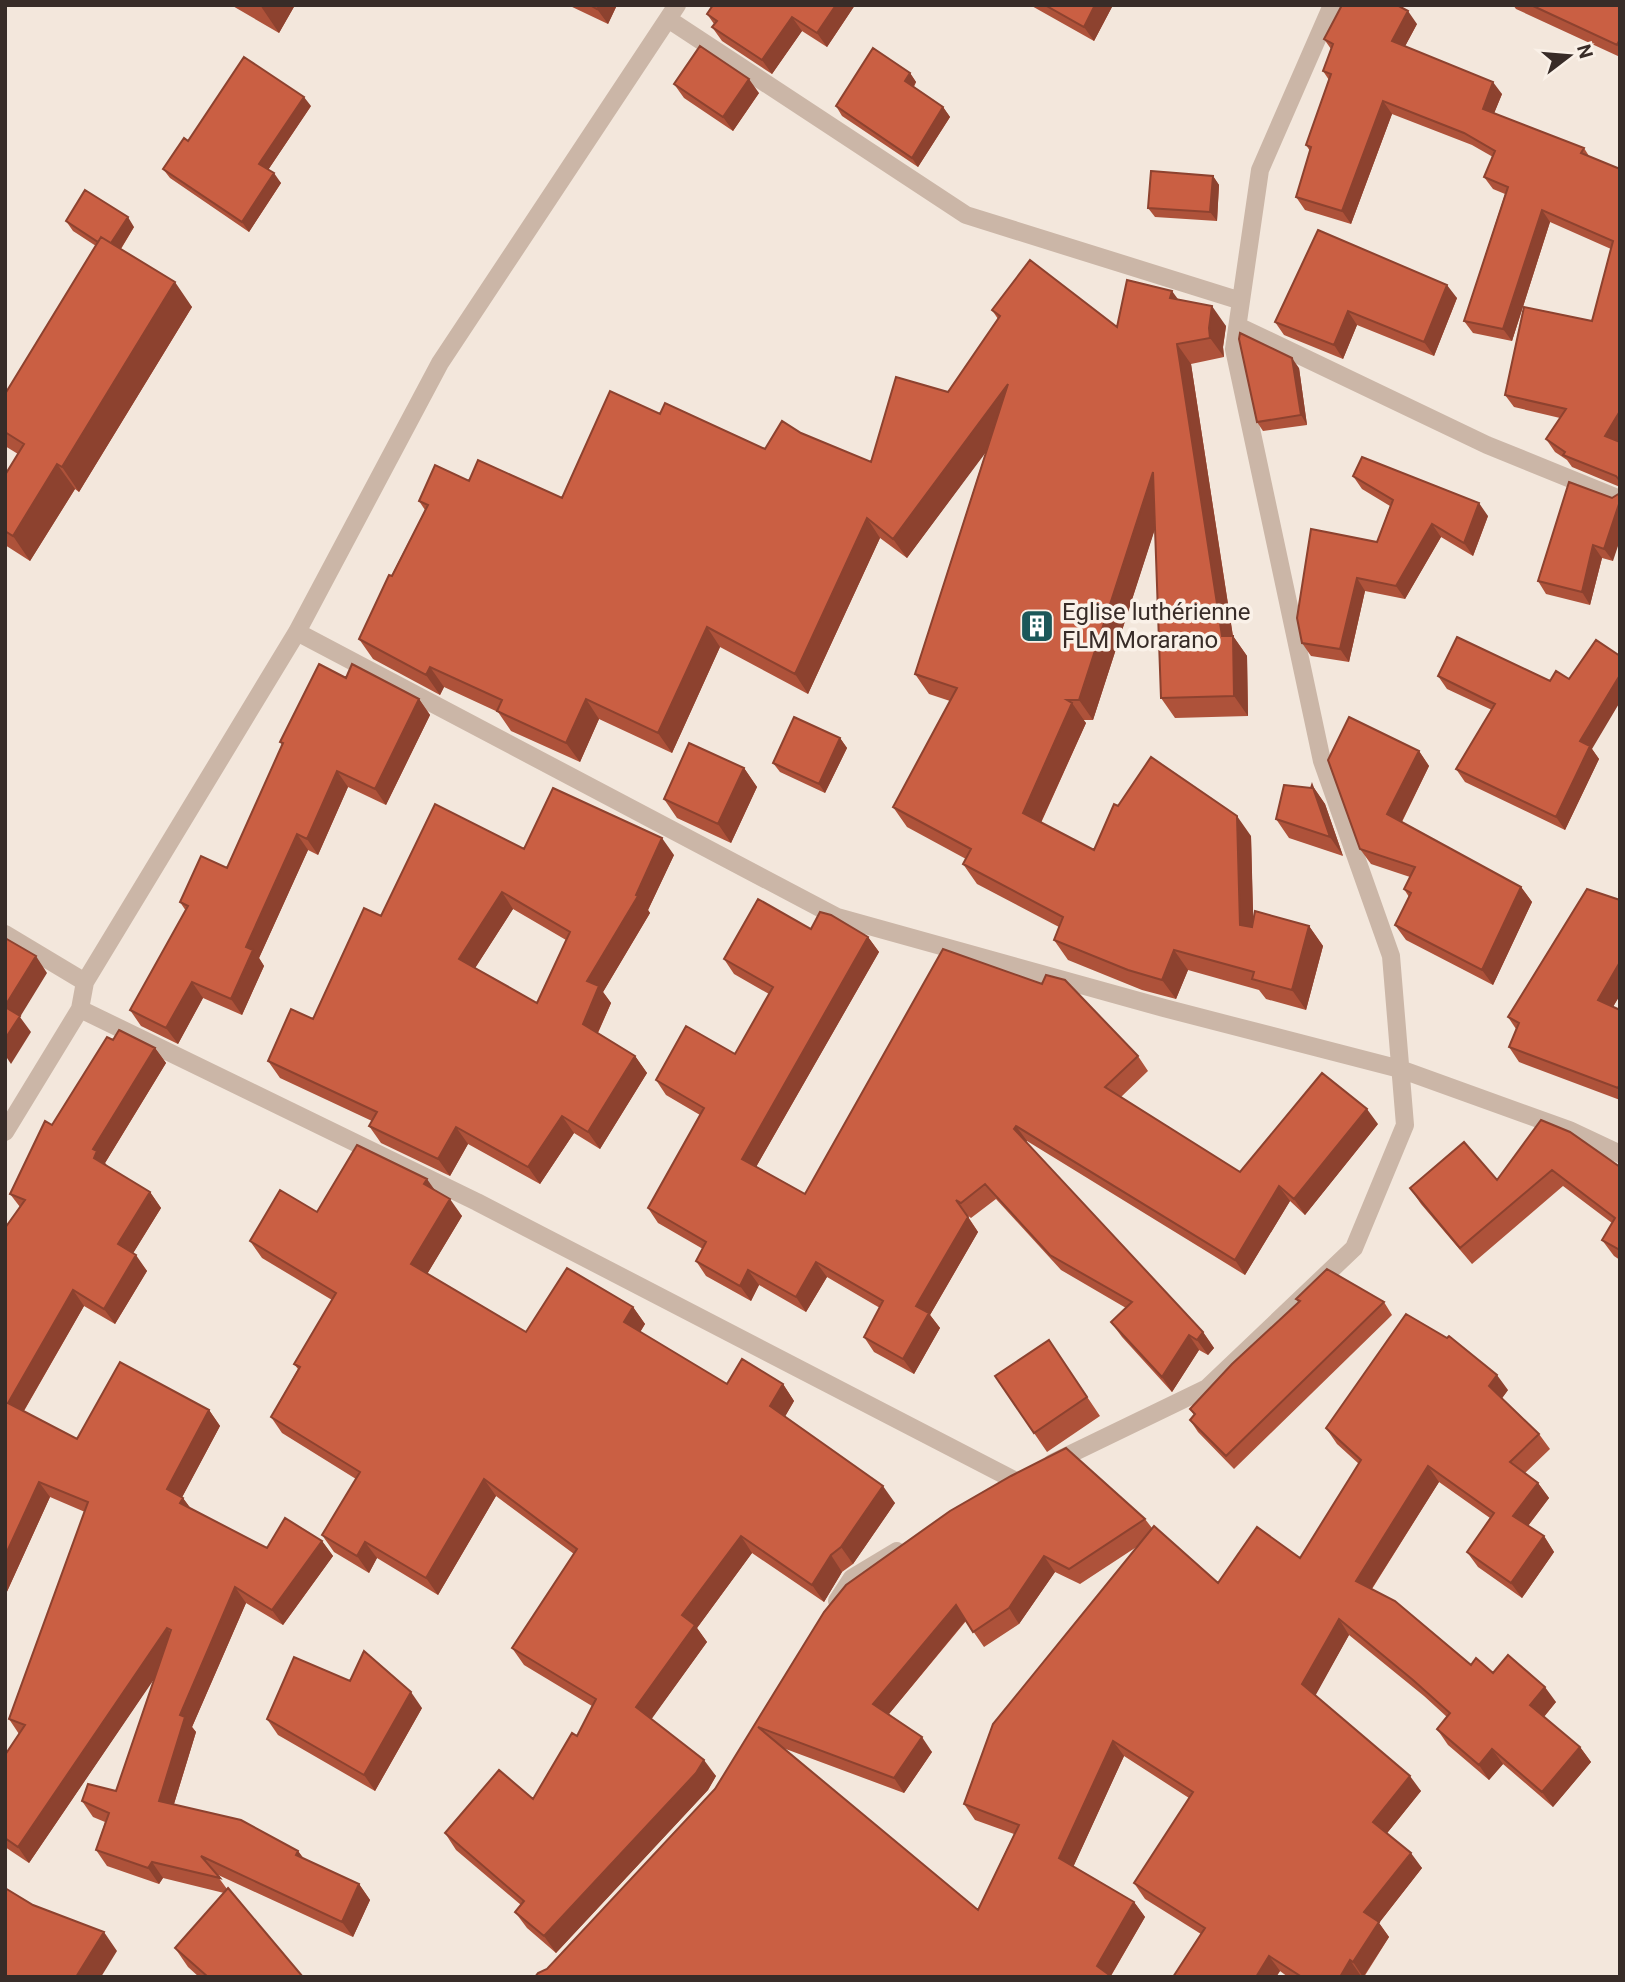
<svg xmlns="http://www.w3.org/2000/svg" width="1625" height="1982" font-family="Roboto,sans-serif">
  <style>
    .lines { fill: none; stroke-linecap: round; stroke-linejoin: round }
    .street { stroke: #cbb6a7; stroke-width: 18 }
    .wall { fill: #ae523a; fill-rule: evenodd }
    .shaded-wall { fill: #8d422f }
    .building { fill: #ca5f43; stroke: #8d422f; stroke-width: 2; fill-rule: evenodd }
    .labels { text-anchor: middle; stroke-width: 7; stroke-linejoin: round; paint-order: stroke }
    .poi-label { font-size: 24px; fill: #382c28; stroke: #faf1e8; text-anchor: start }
  </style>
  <rect width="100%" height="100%" fill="#f3e7dc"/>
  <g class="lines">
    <path class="street" d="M668,19L966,215L1241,301
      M1238,326L1487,445L1620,499
      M297,632L837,917L1164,1008L1400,1069L1569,1130L1620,1154
      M5,934L85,982
      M80,1009L477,1202L1016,1481
      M5,1132L80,1009L85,982L297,632L440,363L677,5
      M1052,1463L1207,1388L1354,1248L1405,1125L1391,956L1322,761L1234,349L1260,170L1332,5
      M837,1601L852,1578L897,1551"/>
  </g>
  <path class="wall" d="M231,5H295L279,33Z
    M568,5H617L608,24Z
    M713,5H855L827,47L802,31L772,74L722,41L712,27L714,24L707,14Z
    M1030,5H1113L1094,41Z
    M1513,5H1620V57L1516,9Z
    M1417,24L1405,46L1502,94L1494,113L1584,148L1589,156L1620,169V439L1618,441L1620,442V487L1572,467L1567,460L1555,452L1546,439L1560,418L1514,407L1505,395L1592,321L1611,249L1550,222L1512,341L1473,333L1464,321L1505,194L1493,189L1484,177L1493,157L1472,145L1392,114L1351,224L1305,210L1296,197L1310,151L1306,145L1329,80L1323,71L1331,49L1324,39Z
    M910,73L916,82L914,87L943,107L950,117L918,167L842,116L836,106Z
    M674,84L759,93L733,131L684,98Z
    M311,106L268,170L281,183L249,232L170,178L163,169L188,141Z
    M1213,176L1219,185L1217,221L1155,217L1148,208Z
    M66,221L134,227L121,249L192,307L79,492L75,489L30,561L5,545V475L18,454L5,446V394L96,246L73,231Z
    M1318,230L1457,298L1434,356L1357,325L1343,359L1284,335L1275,322Z
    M1178,299L1226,326L1223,347L1224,357L1191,364L1233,636L1247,656L1248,716L1175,718L1161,698L1155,528L1093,720H1083L1086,723L1041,823L1094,850L1118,806L1251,836L1253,921L1309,926L1323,946L1306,1010L1266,999L1259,990L1188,970L1176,999L1142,990L1068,960L1054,940L1059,927L977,884L963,864L966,859L907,827L893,807L950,701L929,694L915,674L986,451L907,558L880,538L808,694L720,647L672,753L599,719L580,762L511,731L498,712L444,687L440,695L373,659L359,639L425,510L419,501L469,481L562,498L660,414L765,449L801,433L871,462L948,392L998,319L992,310L1117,327Z
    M1299,368L1307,425L1263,431L1257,422Z
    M1353,476L1488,516L1473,556L1441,537L1405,599L1365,591L1349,662L1311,656L1302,643L1377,542L1390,506L1362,489Z
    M1612,498L1613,561L1602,558L1590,605L1546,594L1538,581Z
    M1438,676L1550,681L1569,679L1592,749L1599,759L1565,830L1465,782L1456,769L1492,710L1447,689Z
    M346,678L419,699L430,715L386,805L348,787L318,855L308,850L259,958L264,966L242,1015L203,998L178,1044L141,1026L130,1010L186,911L180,902L227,868L282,745L280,742Z
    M840,738L847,748L825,793L780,772L773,763Z
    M1419,751L1429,766L1402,822L1521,887L1532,902L1493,985L1406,940L1395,925L1409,897L1404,889L1410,877L1371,864L1360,849Z
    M744,768L757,787L731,843L677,818L664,799Z
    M1312,785L1325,804L1343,856L1289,838L1276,819L1311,788Z
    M524,849L674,855L648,910L650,913L603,992L611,1003L598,1033L635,1056L647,1073L600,1149L574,1133L540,1184L468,1144L450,1176L381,1143L369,1126L372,1121L280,1078L268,1061L313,1019L381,916ZM513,909L566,940L537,1003L475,968Z
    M1620,900V995L1613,1007L1620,1010V1100L1519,1062L1509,1047L1516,1029L1508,1017Z
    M811,929L868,937L879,952L756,1167L805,1194L1138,1056L1148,1071L1121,1097L1240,1172L1378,1124L1305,1215L1290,1201L1245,1275L1027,1141L1026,1142L1203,1332L1214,1348L1208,1355L1199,1350L1172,1392L1122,1337L1111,1322L1126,1308L1061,1270L996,1199L971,1218L967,1215L978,1232L930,1315L940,1328L914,1374L874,1352L864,1337L880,1308L827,1277L806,1312L759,1285L751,1301L706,1276L696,1261L703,1249L658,1223L648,1208L700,1115L666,1095L656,1080L735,1054L769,994L734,974L724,959Z
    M113,1040L155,1048L166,1063L105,1163L107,1166L150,1192L161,1208L133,1253L147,1271L115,1324L84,1306L24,1411L77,1439L209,1410L220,1426L182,1497L191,1509L267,1548L322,1541L333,1556L283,1625L246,1603L192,1727L196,1732L174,1804L298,1851L304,1859L359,1884L370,1900L353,1937L216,1874L227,1889L303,1977H199L188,1967L175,1948L224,1893L163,1878L159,1884L107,1866L96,1850L105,1822L93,1817L82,1801L116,1791L155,1677L29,1863L5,1847V1755L19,1734L9,1719L85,1512L50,1497L5,1596V1228L20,1207L10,1194L52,1125Z
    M1541,1120L1620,1167V1260L1614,1256L1602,1240L1612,1223L1563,1186L1472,1264L1421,1204L1410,1188L1497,1180Z
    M434,1190L462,1216L427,1274L526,1332L633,1307L645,1324L640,1332L727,1384H783L794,1401L785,1416L895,1503L853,1564L842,1572L824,1602L752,1553L697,1628L707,1642L651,1719L716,1776L708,1790L556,1953L527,1928L515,1912L521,1905L456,1850L445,1833L533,1799L577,1736L592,1706L524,1665L512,1648L574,1554L496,1496L438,1595L377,1558L369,1573L334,1552L322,1535L356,1479L282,1433L271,1417L298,1369L294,1364L332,1300L262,1258L250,1241L317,1212Z
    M1296,1299L1384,1302L1392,1315L1234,1469L1198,1432L1190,1420L1194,1415L1190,1409L1298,1302Z
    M1049,1340L1100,1416L1047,1452L995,1376Z
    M1508,1390L1502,1398L1539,1434L1550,1449L1525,1473L1538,1483L1549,1498L1528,1526L1544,1536L1554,1552L1522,1598L1478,1567L1467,1552L1490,1518L1439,1482L1372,1589L1471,1665L1493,1673L1556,1702L1544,1717L1580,1747L1591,1762L1553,1807L1503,1764L1489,1780L1448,1745L1437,1729L1447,1717L1424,1696L1349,1635L1315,1695L1421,1791L1387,1833L1422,1868L1379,1923L1389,1937L1364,1977L1361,1976L1360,1977H1288L1280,1971L1276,1977H1173L1201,1934L1145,1899L1134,1883L1189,1798L1124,1756L1073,1867L1134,1902L1145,1917L1111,1976L547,1969L715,1789L824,1612L1145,1519L1152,1528L1218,1583L1300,1558L1359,1464L1337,1444L1326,1428ZM1138,1546L964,1804L975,1820L1014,1834L978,1910L783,1748L904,1793L932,1752L889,1714L966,1621L984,1647L1019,1624L1055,1572L1080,1584Z
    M422,1708L375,1791L278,1735L267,1719Z"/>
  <path class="shaded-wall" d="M260,5H295L279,33Z
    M599,5H617L608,24L597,9Z
    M836,5H855L827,47L817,33Z
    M1095,5H1113L1094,41L1084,27Z
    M1408,11L1417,24L1401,54L1392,41Z
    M792,17L802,31L772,74L762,60Z
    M910,73L916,82L911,90L905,81Z
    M749,79L759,93L733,131L723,117Z
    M1493,82L1502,94L1491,121L1483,109Z
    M304,97L311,106L266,173L259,164Z
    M1383,101L1392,114L1351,224L1342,211Z
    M943,107L950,117L918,167L912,158Z
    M274,173L281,183L249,232L242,222Z
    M1213,176L1219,185L1217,221L1210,212Z
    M1542,210L1550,222L1512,341L1503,329Z
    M128,217L134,227L115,258L108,248Z
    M175,282L192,307L79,492L62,467Z
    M1447,285L1457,298L1434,356L1424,342Z
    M1172,291L1186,310L1170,298Z
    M1212,306L1226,326L1223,347L1224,357L1210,338L1209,328Z
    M1348,311L1357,325L1343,359L1334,345Z
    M1177,344L1191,364L1233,637V636L1247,656L1248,716L1234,696L1222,636Z
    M1292,358L1299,368L1307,425L1301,415Z
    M1008,384L1022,404L907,558L893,539Z
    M1620,411V439L1614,448L1605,436Z
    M57,464L75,489L30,561L13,536Z
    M1153,472L1167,492L1093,720L1079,700Z
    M1620,501V540L1613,561L1604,549Z
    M1479,503L1488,516L1473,556L1464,543Z
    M867,518L880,538L808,694L795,674Z
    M1432,524L1441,537L1405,599L1396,586Z
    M1593,545L1602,558L1590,605L1582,592Z
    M1357,578L1365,591L1349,662L1340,649Z
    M707,627L720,647L672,753L658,733Z
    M430,667L444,687L440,695L426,675Z
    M1620,675V702L1592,749L1599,759L1565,830L1556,817L1580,741Z
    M419,699L430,715L386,805L375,789Z
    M586,699L599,719L580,762L566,743Z
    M1072,703L1086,723L1036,833L1023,813Z
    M840,738L847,748L825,793L819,784Z
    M1419,751L1429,766L1398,829L1387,814Z
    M744,768L757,787L731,843L718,824Z
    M337,771L348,787L318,855L307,839Z
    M1312,785L1325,804L1343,856L1330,837Z
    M1237,816L1251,836L1254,945L1240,925Z
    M297,834L308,850L259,958L264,966L242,1015L231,999L246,947Z
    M662,838L674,855L648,910L650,913L603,992L611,1003L594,1041L583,1024L587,981L636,895Z
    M1521,887L1532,902L1493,985L1482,970Z
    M502,892L513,909L470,976L459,959Z
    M1309,926L1323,946L1306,1010L1292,990Z
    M868,937L879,952L752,1174L742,1159Z
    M1174,950L1188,970L1176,999L1162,980Z
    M36,956L47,973L20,1017L31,1032L11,1064L5,1055V1006Z
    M1620,962V995L1608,1015L1598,1000Z
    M192,982L203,998L178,1044L166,1028Z
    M155,1048L166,1063L105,1163L108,1167L94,1158L93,1149Z
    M635,1056L647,1073L600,1149L588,1132Z
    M1367,1109L1378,1124L1305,1215L1294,1199Z
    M562,1116L574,1133L540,1184L528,1167Z
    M1016,1126L1027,1141L1024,1144L1014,1129Z
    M456,1127L468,1144L450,1176L438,1159Z
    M427,1179L439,1196L424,1184Z
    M1279,1186L1290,1201L1245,1275L1235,1260Z
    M150,1192L161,1208L129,1260L118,1244Z
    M450,1199L462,1216L423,1281L411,1264Z
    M956,1200L978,1232L930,1315L940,1328L914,1374L903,1359L916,1306Z
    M136,1255L147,1271L115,1324L104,1309Z
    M816,1262L827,1277L806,1312L796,1297Z
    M748,1270L759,1285L751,1301L740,1286Z
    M73,1290L84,1306L19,1419L8,1403Z
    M633,1307L645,1324L636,1339L624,1322Z
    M1203,1332L1214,1348L1208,1355L1197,1340Z
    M1189,1335L1199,1350L1172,1392L1162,1377Z
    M1497,1375L1508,1390L1500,1401L1489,1386Z
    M783,1384L794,1401L782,1422L770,1406Z
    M209,1410L220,1426L178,1505L167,1489Z
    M1428,1466L1439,1482L1367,1596L1356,1581Z
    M484,1479L496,1496L438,1595L426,1578Z
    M39,1482L50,1497L5,1596V1556Z
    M1538,1483L1549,1498L1524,1531L1513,1516Z
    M883,1486L895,1503L853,1564L841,1547Z
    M183,1498L194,1513L180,1503Z
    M741,1536L752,1553L697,1628L707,1642L648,1724L636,1707L682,1615Z
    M1544,1536L1554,1552L1522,1598L1511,1583Z
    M322,1541L333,1556L283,1625L272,1610Z
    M365,1542L377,1558L369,1573L357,1556Z
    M831,1555L842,1572L824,1602L812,1585Z
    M1044,1556L1055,1572L1019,1624L1009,1608Z
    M235,1587L246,1603L192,1727L196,1732L170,1817L159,1801L180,1715Z
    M956,1605L966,1620L884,1720L873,1704Z
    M1339,1619L1349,1635L1313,1700L1302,1684Z
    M167,1628L178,1644L29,1863L18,1847Z
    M1545,1687L1556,1702L1541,1720L1530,1705Z
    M411,1692L422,1708L375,1791L364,1775Z
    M922,1737L932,1752L904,1793L894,1778Z
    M1113,1741L1124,1756L1070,1874L1059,1858Z
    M1580,1747L1591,1762L1553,1807L1542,1792Z
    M1492,1749L1503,1764L1489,1780L1479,1765Z
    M704,1760L716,1776L708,1790L556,1953L544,1936Z
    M1410,1776L1421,1791L1384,1837L1373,1822Z
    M298,1851L309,1866L296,1855Z
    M1411,1853L1422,1868L1379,1923L1389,1937L1363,1977L1353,1962L1364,1912Z
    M152,1862L163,1878L159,1884L148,1868Z
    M359,1884L370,1900L353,1937L342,1922Z
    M1134,1902L1145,1917L1110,1977L1097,1966Z
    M104,1932L117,1951L101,1977H76Z
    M1269,1956L1280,1971L1276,1977H1256Z
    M1350,1960L1361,1976L1360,1977H1340Z"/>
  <path class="building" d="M590,5H599L597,9Z
    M713,5H836L817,33L792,17L762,60L712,27L717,21L707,14Z
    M1045,5H1095L1084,27Z
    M1342,5H1397L1408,11L1392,41L1493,82L1483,109L1584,148L1581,153L1620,169V411L1605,436L1620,442V481L1616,476L1563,455L1565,452L1546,439L1566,409L1505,395L1524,307L1592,321L1613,241L1542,210L1503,329L1464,321L1508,187L1484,177L1495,151L1464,133L1383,101L1342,211L1296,197L1311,147L1306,145L1331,74L1323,71L1333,44L1324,39Z
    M1531,5H1620V39L1617,45Z
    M700,46L749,79L723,117L674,84Z
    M873,48L910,73L905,81L943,107L912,158L836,106Z
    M244,57L304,97L259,164L274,173L242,222L163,169L184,138L188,141Z
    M1151,171L1213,176L1210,212L1148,208Z
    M85,190L128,217L111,243L101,237L98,242L66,221Z
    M1318,230L1447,285L1424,342L1348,311L1334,345L1275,322Z
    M101,237L175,282L62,467L57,464L13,536L5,531V475L24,444L5,432V394Z
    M1030,260L1117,327L1127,280L1172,291L1170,298L1212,306L1209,328L1210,338L1177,344L1222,636H1233L1234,696L1161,698L1153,472L1079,700H1067L1072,703L1023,813L1094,850L1114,804L1118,806L1151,757L1237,816L1240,925L1252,927L1255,911L1309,926L1292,990L1252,979L1254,972L1174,950L1162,980L1128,970L1054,940L1063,917L963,864L971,849L893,807L957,688L915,674L1008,384L893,539L867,518L795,674L707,627L658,733L586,699L566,743L497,711L502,700L430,667L426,675L359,639L389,575L392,576L428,505L419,501L435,465L469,481L478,460L562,498L610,391L660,414L665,403L765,449L782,421L801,433L871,462L896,377L948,392L1000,316L992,310Z
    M1240,333L1292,358L1301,415L1257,422L1239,339Z
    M1362,457L1479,503L1464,543L1432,524L1396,586L1357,578L1340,649L1302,643L1297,618L1311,529L1377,542L1393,500L1353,476Z
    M1569,482L1612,498L1620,493V501L1604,549L1593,545L1582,592L1538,581Z
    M1457,637L1550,681L1556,671L1569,679L1596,640L1620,656V675L1580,741L1590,746L1556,817L1456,769L1495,704L1438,676Z
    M319,664L346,678L352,664L419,699L375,789L337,771L307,839L297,834L246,947L253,950L231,999L192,982L166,1028L130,1010L188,906L180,902L201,856L227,868L283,743L280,742Z
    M794,717L840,738L819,784L773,763Z
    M1349,717L1419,751L1387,814L1521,887L1482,970L1395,925L1411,893L1404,889L1415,867L1360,849L1328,760Z
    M689,743L744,768L718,824L664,799Z
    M1284,785L1311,788L1312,785L1330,837L1276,819Z
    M553,788L662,838L636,895L638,896L587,981L599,986L583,1024L635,1056L588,1132L562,1116L528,1167L456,1127L438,1159L369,1126L377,1112L268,1061L291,1009L313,1019L364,908L381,916L435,804L524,849ZM502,892L570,932L537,1003L459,959Z
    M1587,889L1620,900V962L1598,1000L1620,1010V1084L1618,1088L1509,1047L1519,1023L1508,1017Z
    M758,899L811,929L820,912L831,915L868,937L742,1159L805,1194L943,949L1042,984L1046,975L1065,980L1138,1056L1105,1087L1240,1172L1322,1073L1367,1109L1294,1199L1279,1186L1235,1260L1016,1126L1014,1129L1203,1332L1197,1340L1189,1335L1162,1377L1111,1322L1132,1302L1050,1255L985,1184L961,1203L956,1200L968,1217L916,1306L929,1313L903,1359L864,1337L883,1301L816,1262L796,1297L748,1270L740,1286L696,1261L706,1242L648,1208L704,1108L656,1080L686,1026L735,1054L773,987L724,959Z
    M5,938L36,956L5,1006Z
    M5,1007L20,1016L5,1039Z
    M119,1030L155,1048L93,1149L97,1151L94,1158L150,1192L118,1244L136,1255L104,1309L73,1290L8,1403L77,1439L120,1362L209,1410L167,1489L183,1498L180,1503L267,1548L285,1518L322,1541L272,1610L235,1587L180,1715L185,1717L159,1801L241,1820L298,1851L296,1855L359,1884L342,1922L201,1856L220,1878L152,1862L148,1868L96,1850L109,1813L82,1801L88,1784L116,1791L171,1630L167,1628L18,1847L5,1838V1755L25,1725L9,1719L88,1502L39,1482L5,1556V1228L25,1200L10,1194L45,1121L52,1125L107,1037L113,1040Z
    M1541,1120L1570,1132L1620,1167V1250L1602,1240L1615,1218L1552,1170L1460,1248L1410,1188L1464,1142L1497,1180Z
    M357,1145L427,1179L424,1184L450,1199L411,1264L526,1332L567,1268L633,1307L624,1322L727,1384L742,1359L783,1384L770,1406L883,1486L841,1547L831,1555L812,1585L741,1536L682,1615L695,1625L636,1707L704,1760L696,1773L544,1936L515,1912L524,1901L445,1833L499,1770L533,1799L572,1733L577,1736L596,1699L512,1648L577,1549L484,1479L426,1578L365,1542L357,1556L322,1535L360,1472L271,1417L300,1367L294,1364L336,1293L250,1241L280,1190L317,1212Z
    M1327,1269L1384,1302L1226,1456L1190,1420L1195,1414L1190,1409L1232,1364L1300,1301L1296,1299Z
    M1406,1314L1447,1338L1449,1336L1497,1375L1489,1386L1539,1434L1510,1462L1538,1483L1513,1516L1544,1536L1511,1583L1467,1552L1494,1513L1428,1466L1356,1581L1395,1601L1471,1665L1476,1658L1493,1673L1508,1655L1545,1687L1530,1705L1580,1747L1542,1792L1492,1749L1479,1765L1437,1729L1450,1713L1413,1680L1339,1619L1302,1684L1410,1776L1373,1822L1411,1853L1364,1912L1379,1922L1353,1962L1350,1960L1340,1977H1302L1269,1956L1256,1977H1173L1205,1928L1134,1883L1193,1792L1113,1741L1059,1858L1134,1902L1097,1966L1112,1977H535L538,1973L547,1969L715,1789L824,1612L846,1585L950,1511L1011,1476L1066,1448L1145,1519L1069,1569L1044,1556L1009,1608L973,1632L956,1605L873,1704L922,1737L894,1778L758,1727L978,1910L1019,1825L964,1804L993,1724L1154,1526L1218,1583L1257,1527L1300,1558L1361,1460L1326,1428Z
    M1049,1340L1087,1397L1034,1433L995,1376Z
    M364,1651L411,1692L364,1775L267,1719L294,1657L350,1681Z
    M5,1888L33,1905L104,1932L76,1977H5Z
    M228,1888L303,1977H208L175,1948Z"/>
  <defs>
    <g id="building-square" transform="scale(1.75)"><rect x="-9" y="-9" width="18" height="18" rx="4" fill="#1c585a" stroke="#faf1e8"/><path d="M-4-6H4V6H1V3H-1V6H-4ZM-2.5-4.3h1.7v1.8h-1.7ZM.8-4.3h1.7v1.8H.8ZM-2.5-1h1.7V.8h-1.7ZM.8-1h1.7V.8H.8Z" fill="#fff"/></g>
  </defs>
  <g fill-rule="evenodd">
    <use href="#building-square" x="1037" y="626"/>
  </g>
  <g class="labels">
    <g class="poi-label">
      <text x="1062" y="620">Eglise luthérienne<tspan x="1062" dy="28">FLM Morarano</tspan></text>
    </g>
  </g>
  <rect width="1625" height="1982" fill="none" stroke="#382c28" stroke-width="14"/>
  <g transform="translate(1569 56) rotate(74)" stroke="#faf1e8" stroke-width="5" paint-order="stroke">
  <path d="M0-5L12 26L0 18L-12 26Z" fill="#382c28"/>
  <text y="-10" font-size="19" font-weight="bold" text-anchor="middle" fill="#382c28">N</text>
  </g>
</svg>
